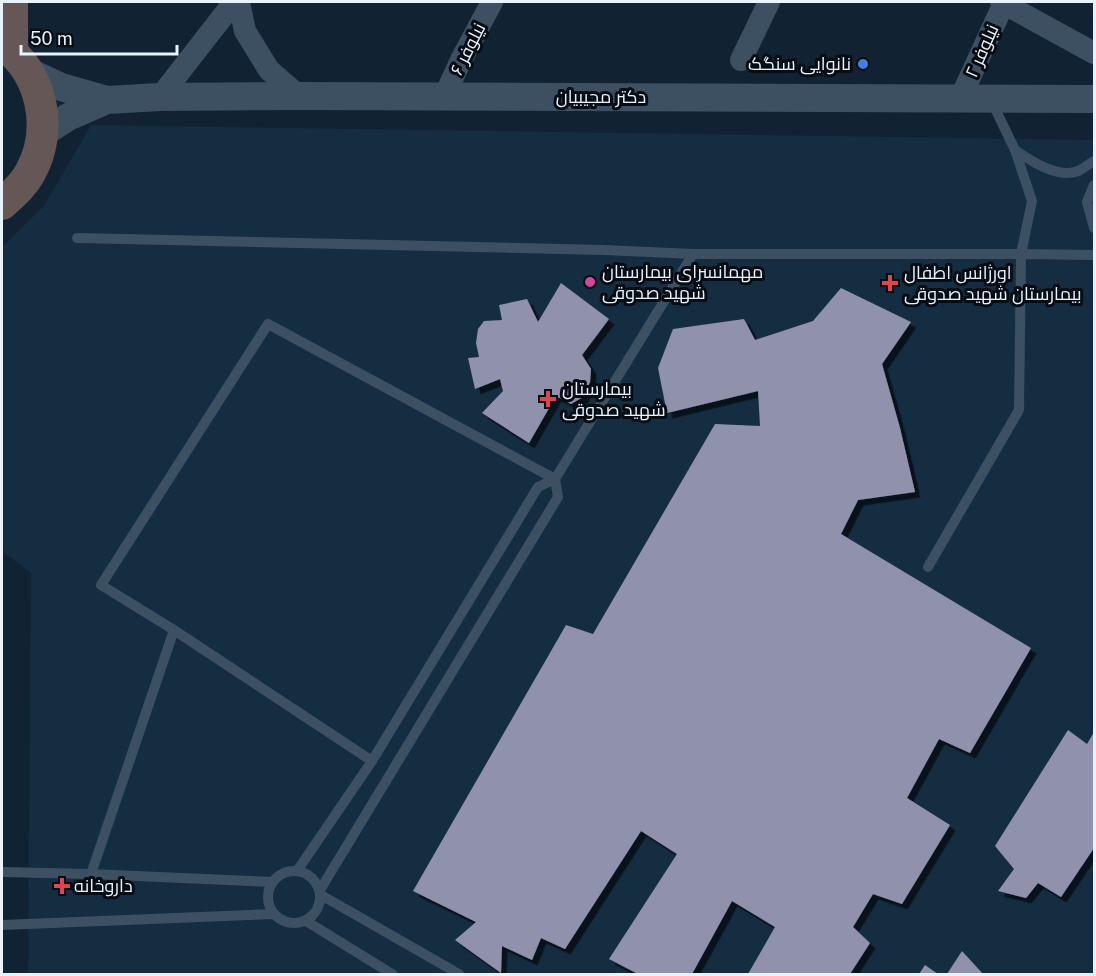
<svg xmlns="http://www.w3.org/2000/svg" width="1096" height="976" font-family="'Public Sans',Cairo,sans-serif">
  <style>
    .built { fill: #152d41 }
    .building { fill: #9091ab; filter: url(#shadow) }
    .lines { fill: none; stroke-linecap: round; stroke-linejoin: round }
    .service { stroke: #3c5061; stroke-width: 10 }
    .minor { stroke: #3c5061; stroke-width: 22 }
    .tertiary { stroke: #3c5061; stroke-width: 28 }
    .secondary { stroke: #645755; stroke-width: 32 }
    .shop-dot { fill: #3f7fe0; stroke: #050c13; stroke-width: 2 }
    .hotel-dot { fill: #d1479c; stroke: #050c13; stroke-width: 2 }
    .health-dot { fill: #e0444e; stroke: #050c13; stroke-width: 2 }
    .labels { text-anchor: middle; stroke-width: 6; stroke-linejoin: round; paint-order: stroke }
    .street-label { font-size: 18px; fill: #e8f3fe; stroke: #050c13 }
    .poi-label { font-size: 18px; fill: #e8f3fe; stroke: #050c13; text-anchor: start }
  </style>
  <defs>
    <filter id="shadow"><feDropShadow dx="5.5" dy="5.5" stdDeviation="0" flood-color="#0009"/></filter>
  </defs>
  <rect width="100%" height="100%" fill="#112333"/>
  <path class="built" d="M91,125L1094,140V974H28L31,573L2,551V247L44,206Z"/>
  <path class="building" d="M561,283L609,319L582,355L591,369L590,382L583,397L571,404L556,396L529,443L482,413L503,391L500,379L475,389L468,358L479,357L476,343L478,329L484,321L502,320L499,305L527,299L538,322Z
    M841,288L911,322L882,364L900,428L915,492L858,500L841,534L1031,648L970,753L939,739L907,798L950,825L902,904L873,894L853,927L870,943L850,974H748L775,927L732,901L692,974H638L609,959L677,854L641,831L565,949L541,938L532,960L502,946L501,973L455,940L476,922L413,891L566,625L593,634L715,424L760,426L758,391L667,413L658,368L673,329L744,319L755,340L813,321Z
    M1068,730L1087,744L1094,732V848L1061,897L1038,883L1026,898L998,891L1014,869L995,846Z
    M962,951L983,974H947Z
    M925,965L938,974H919Z"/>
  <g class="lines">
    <path class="service" d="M1015,150C1031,161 1058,179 1078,171C1084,168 1089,164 1094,161
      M1094,185L1087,202L1094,228
      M77,238L604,250L693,254H1021L1094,255
      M928,567L1019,410L1021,254L1032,201L1015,150L991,100
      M372,761L174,630L101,585L268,324L555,479
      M268 897a26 26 0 1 1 52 0a26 26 0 1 1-52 0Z
      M297,871L372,761L538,487L555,479L693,254
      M2,872L91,874L273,882
      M91,874L174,630
      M320,890L558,497L555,479
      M321,895L459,974
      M306,921L392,974
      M2,925L274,914"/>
    <path class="minor" d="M239,2L245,31L269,70L299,96
      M1001,2L1094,53
      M741,60L769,2
      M160,97L234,2
      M444,97L461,60L492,2
      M960,99L1004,3"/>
    <path class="tertiary" d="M29,72L61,87L107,100L160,97L299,96L1094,99
      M43,133L68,117L107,100"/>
    <path class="secondary" d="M12,2V52
      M2,44C43,73 54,130 30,173C23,186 12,195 2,204"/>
  </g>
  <circle class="shop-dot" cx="863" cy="64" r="6"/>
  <circle class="hotel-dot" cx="590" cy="282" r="6"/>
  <g class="health-dot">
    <path d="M887 274h6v6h6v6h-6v6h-6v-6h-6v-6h6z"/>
    <path d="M545 390h6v6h6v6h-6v6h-6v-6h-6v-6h6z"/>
    <path d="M59 877h6v6h6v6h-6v6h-6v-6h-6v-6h6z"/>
  </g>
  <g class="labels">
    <g class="street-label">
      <text transform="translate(468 49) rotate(-63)" y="6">نیلوفر ۶</text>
      <text transform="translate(982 51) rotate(-66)" y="6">نیلوفر ۲</text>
      <text x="601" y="103">دکتر مجیبیان</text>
    </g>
    <g class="poi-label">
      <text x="851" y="70" text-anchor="end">نانوایی سنگک</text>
      <text x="602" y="278">مهمانسرای بیمارستان<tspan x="602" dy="21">شهید صدوقی</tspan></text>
      <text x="904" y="279">اورژانس اطفال<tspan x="904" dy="21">بیمارستان شهید صدوقی</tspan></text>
      <text x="562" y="395">بیمارستان<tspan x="562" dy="21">شهید صدوقی</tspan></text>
      <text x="74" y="892">داروخانه</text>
    </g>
  </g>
  <rect width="1096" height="976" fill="none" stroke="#e8f3fe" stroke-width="6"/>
  <path d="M21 45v9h156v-9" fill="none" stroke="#e8f3fe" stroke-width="3"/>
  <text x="30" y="45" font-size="18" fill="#e8f3fe" stroke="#050c13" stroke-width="4.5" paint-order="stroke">50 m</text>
</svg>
